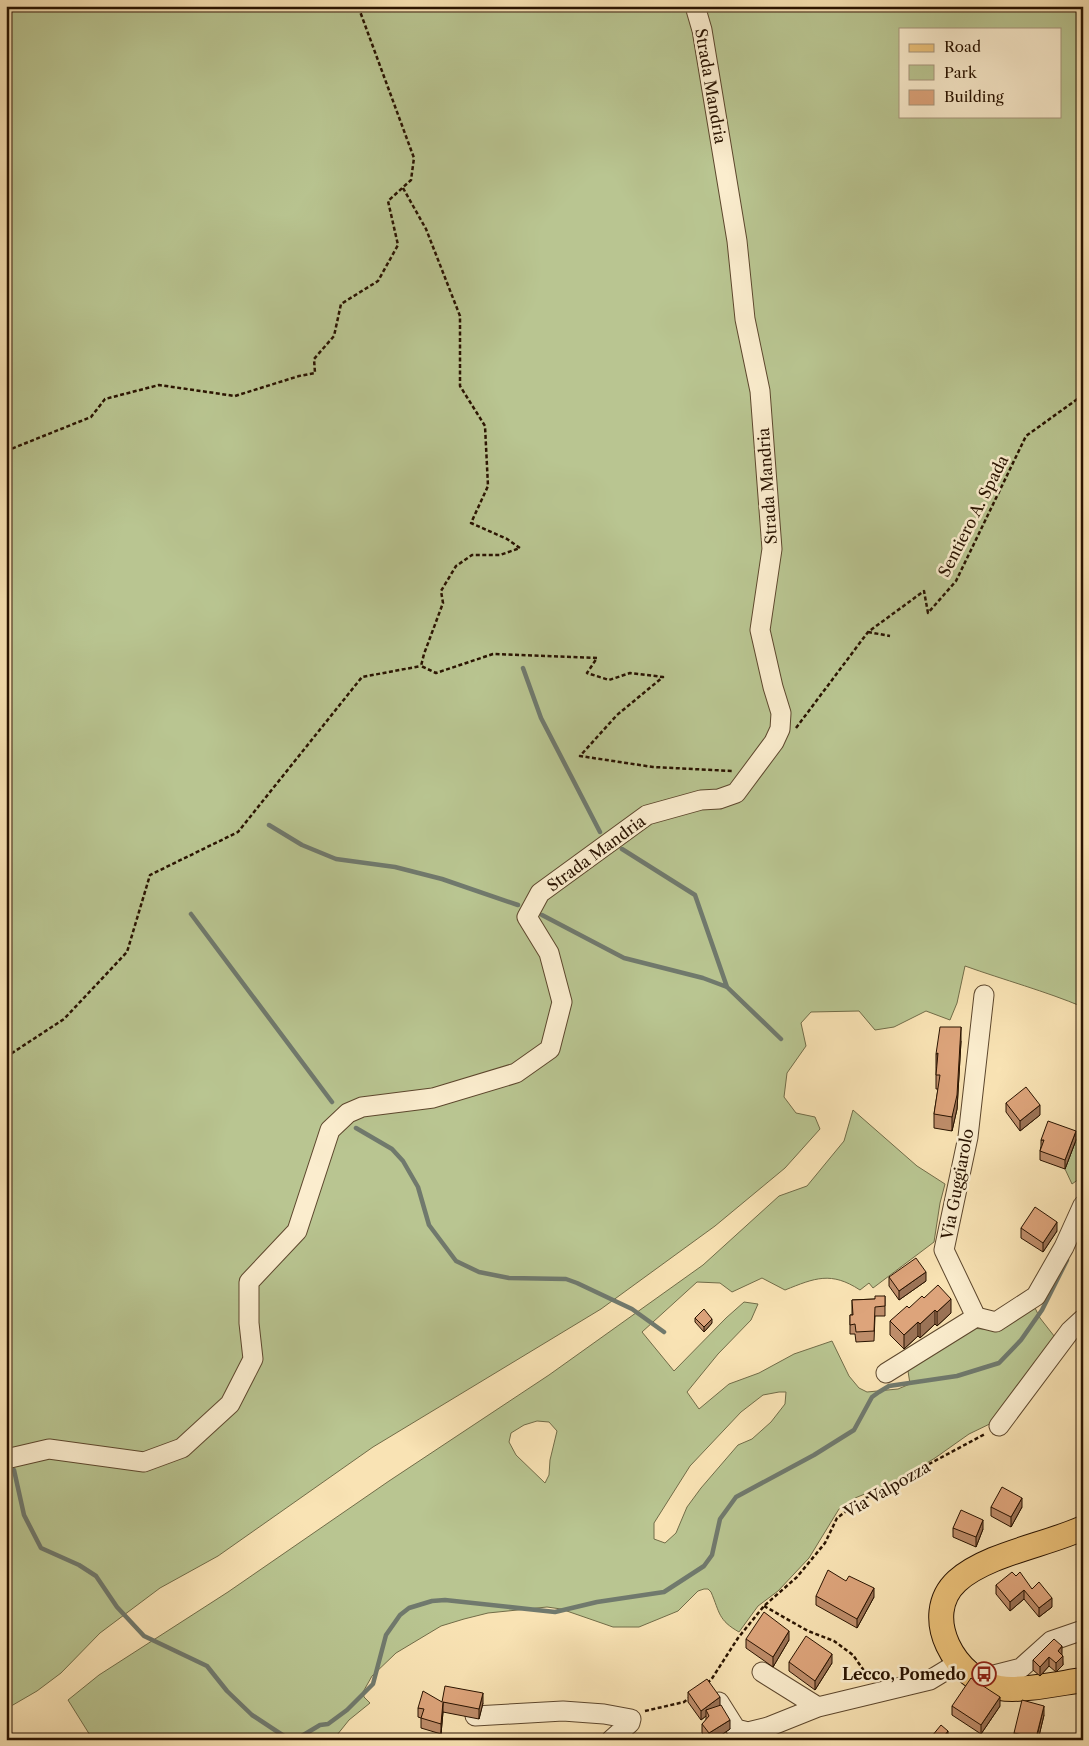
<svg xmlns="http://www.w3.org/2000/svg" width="1089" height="1746" font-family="'Libre Caslon Text',serif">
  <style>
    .green { fill: #b9c591; stroke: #716c48; fill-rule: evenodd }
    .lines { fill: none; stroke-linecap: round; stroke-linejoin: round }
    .stream { stroke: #70796d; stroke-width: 4.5 }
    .minor-casing { stroke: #5d472d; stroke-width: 21 }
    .major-casing { stroke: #291300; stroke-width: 26 }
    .path { stroke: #291300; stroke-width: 2.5; stroke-dasharray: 4 2.5; stroke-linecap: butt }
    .minor { stroke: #fbedce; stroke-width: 19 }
    .major { stroke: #ecc27a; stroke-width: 24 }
    .wall { fill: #be8d6a; stroke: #291300 }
    .shaded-wall { fill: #9b7356; stroke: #291300 }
    .building { fill: #dda47b; stroke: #291300 }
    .labels { text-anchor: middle; stroke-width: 5; stroke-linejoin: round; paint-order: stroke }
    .street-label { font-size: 16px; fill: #291300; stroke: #fbedce }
    .poi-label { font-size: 16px; font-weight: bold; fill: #291300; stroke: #fbedce; text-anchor: end }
  </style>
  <rect width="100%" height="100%" fill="#f9e3b4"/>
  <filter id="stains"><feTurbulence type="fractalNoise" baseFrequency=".004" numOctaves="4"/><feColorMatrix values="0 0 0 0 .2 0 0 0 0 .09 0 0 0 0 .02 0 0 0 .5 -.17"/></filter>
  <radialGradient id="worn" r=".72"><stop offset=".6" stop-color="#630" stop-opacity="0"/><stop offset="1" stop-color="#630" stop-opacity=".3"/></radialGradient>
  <path class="green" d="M6,6H1083V1007C1045,991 1004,980 965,966L957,1003L950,1020L926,1011L894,1027L875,1030L859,1011L811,1012L801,1023L806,1046L787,1073L784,1097L796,1113L815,1117L820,1129L785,1168L715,1226L601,1309L373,1447L218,1556L160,1588L100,1633L61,1673L37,1691L6,1709ZM900,29H1060V116H900Z
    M853,1110L917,1166L945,1184L940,1203L934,1242L873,1288L869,1283L860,1290C831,1271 815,1278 785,1290L762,1278L732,1292L720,1283L697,1282L642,1332L674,1371L726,1318L744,1302L758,1304L751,1320L718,1354L687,1392L699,1409L729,1384L759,1373L794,1354L832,1341L849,1376L859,1388L867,1392L898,1389L910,1384L908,1371L929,1354L971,1328L994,1330L1033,1304L1040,1318L1058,1341L1002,1418L969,1434L935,1458L899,1480L855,1498L839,1509L809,1558L778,1591L758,1606L739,1632C718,1620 720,1613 711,1592L708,1589H704L698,1591L678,1611L639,1627H613L561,1609L547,1607L488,1613L464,1619L441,1626L396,1653L372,1676L363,1692L364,1697L370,1703L349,1720L333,1740H93L68,1700L99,1675L228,1592L389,1481L549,1375L703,1265L779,1196L807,1186L844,1141ZM779,1392H786L785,1404L771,1422L752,1439L738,1445L701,1488L687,1507L676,1533L665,1543L654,1539V1523L690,1466L741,1412L763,1395ZM537,1421L549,1422L557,1431L550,1460L549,1475L545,1483L516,1455L509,1442L511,1433L524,1425Z
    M1083,1132V1176L1072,1184L1065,1169L1076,1140Z"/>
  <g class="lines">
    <path class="stream" d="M523,668L541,718L600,832
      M269,825L302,845L336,859L395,867L442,879L518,905
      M622,849L695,895L727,987
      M191,914L332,1102
      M542,915L624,958L703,978L727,987L781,1039
      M356,1128L392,1149L403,1161L418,1187L429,1225L456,1261L479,1272L509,1278L566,1279L577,1283L632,1309L664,1332
      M1078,1237L1083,1229
      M14,1470L24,1515L41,1548L79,1565L96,1576L117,1607L144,1636L207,1666L227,1691L252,1715L290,1740
      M295,1740L320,1725L328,1724L347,1710L373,1684L386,1635L400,1615L409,1608L432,1601L445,1600L555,1612L597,1602L664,1592L704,1566L712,1555L720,1519L736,1497L814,1455L854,1430L872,1397L879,1392L889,1386L957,1376L999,1363L1021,1340L1042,1310L1067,1260"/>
    <g class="minor-casing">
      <path id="minor" d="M984,995L968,1137L944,1250L976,1317L996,1322L1036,1296L1064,1247L1083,1205
        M886,1373L976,1317
        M999,1426L1070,1331L1083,1319
        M6,1459L49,1449L144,1462L182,1448L230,1404L253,1359L249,1323V1282L297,1231L330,1130L348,1113L362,1107L433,1098L516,1073L550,1049L562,1002L549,953L527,917L540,893L647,815L701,800L719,799L736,793L774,742L780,729L781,713L773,687L760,630L772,549L760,391L745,319L737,241L702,30L695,6
        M762,1672L818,1707
        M989,1686L994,1675L1021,1668L1051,1641L1083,1630
        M719,1702L736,1729L748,1732L768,1727L818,1707L930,1680L958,1663
        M475,1716L563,1711L604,1714L631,1719L630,1723L611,1740"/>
    </g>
    <g class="major-casing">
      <path id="major" d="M1083,1528C1046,1545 987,1554 957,1581C919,1616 956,1681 1000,1688C1020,1692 1061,1683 1083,1680"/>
    </g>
    <path class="path" d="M403,188L426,229L460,316V386L485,426L488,486L471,523L507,539L520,548L500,555H472L456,566L441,591L443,603L424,654L421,666L436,673L493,654L597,658L587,673L609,680L630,673L663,677L617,715L580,756L653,767L732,771
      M6,451L91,417L105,399L159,385L235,396L299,376L315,373L314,359L334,336L341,304L378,281L398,245L388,201L411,180L414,158L358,6
      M868,632L890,636
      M796,728L868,632L924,591L928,613L956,581L1026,436L1083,395
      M6,1057L64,1019L127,952L150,875L238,832L362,677L421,666
      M764,1606L808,1631L834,1641L853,1655L867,1675H877
      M707,1683L711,1680L738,1638L764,1606L797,1577L825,1543L837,1518L860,1501L985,1434
      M645,1711L684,1702L689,1698"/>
    <use href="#minor" class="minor"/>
    <use href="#major" class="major"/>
  </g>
  <path class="wall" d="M961,1041L957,1109L952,1131L934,1128V1114L938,1089H936V1068Z
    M1006,1103L1040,1115L1020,1131L1006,1112Z
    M1041,1140H1076L1065,1169L1040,1160V1151L1041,1146Z
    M1021,1228L1057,1231L1043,1252L1021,1238Z
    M889,1277L926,1281L899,1300L889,1286Z
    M885,1296V1316H875L874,1341L856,1342L855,1334H850V1315H852V1300L875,1299Z
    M924,1298L951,1313L937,1326L935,1324L920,1338L918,1336L904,1349L890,1335V1321Z
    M695,1318L712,1323L704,1332L695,1322Z
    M991,1507H1022L1011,1527L991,1516Z
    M953,1528L983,1529L976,1547L953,1537Z
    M996,1585L1032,1589L1052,1607L1039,1617L1024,1599L1010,1611L996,1594Z
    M816,1596L874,1597L857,1628L816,1605Z
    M746,1639L789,1640L773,1667L746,1648Z
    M1062,1655L1063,1665L1056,1672L1049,1666L1040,1676L1033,1670V1660Z
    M789,1662L832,1663L815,1690L789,1671Z
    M688,1692L720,1705L730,1729L714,1740H707L702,1733V1724L706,1720V1716L701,1720L688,1702Z
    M442,1702L483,1703L479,1719L443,1712L441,1734L421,1728V1718L418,1717V1708Z
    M952,1706H1000L981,1734L952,1715Z
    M1044,1715L1038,1740H1014V1733Z
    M948,1735L944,1740H932V1736Z"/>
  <path class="shaded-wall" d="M961,1027V1041L957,1109L952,1131V1117Z
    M938,1053V1067L936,1068V1054Z
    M1040,1105V1115L1020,1131V1121Z
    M1076,1131V1140L1065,1169V1160Z
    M1057,1222V1231L1043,1252V1243Z
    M926,1272V1281L899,1300V1291Z
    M951,1299V1313L937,1326V1312Z
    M935,1310V1324L920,1338V1324Z
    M712,1319V1323L704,1332V1327Z
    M918,1322V1336L904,1349V1335Z
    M1022,1498V1507L1011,1527V1517Z
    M983,1520V1529L976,1547V1537Z
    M874,1588V1597L857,1628V1619Z
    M1024,1590V1599L1010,1611V1602Z
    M1052,1598V1607L1039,1617V1608Z
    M789,1631V1640L773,1667V1657Z
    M1062,1646V1656L1058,1651Z
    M832,1654V1663L815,1690V1681Z
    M1063,1656V1665L1056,1672V1663Z
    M1049,1657V1666L1040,1676V1667Z
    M483,1693V1703L479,1719V1709Z
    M720,1697V1707L706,1710V1716L701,1720V1711Z
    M1000,1697V1706L981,1734V1725Z
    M443,1702V1712L441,1734V1724Z
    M1044,1706V1715L1038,1740H1036Z
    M730,1720V1729L714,1740H709V1733Z
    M948,1731V1735L944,1740H941Z"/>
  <path class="building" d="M940,1027H961L957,1095L952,1117L934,1114L940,1075H936L938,1053L936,1054Z
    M1026,1087L1040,1105L1020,1121L1006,1103Z
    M1048,1121L1076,1131L1065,1160L1040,1151L1044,1140H1041Z
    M1035,1207L1057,1222L1043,1243L1021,1228Z
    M916,1258L926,1272L899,1291L889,1277Z
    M938,1285L951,1299L937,1312L935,1310L920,1324L918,1322L904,1335L890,1321L907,1306L909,1308L922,1296L924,1298Z
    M875,1296H885V1306L875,1307L874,1331L856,1332L855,1324L850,1325V1315H853L852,1300L875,1299Z
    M704,1309L712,1319L704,1327L695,1318Z
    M1002,1487L1022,1498L1011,1517L991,1507Z
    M961,1510L983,1520L976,1537L953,1528Z
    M828,1570L846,1581L849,1576L874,1588L857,1619L816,1596Z
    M1012,1572L1016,1576L1020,1572L1032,1589L1039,1582L1052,1598L1039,1608L1024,1590L1010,1602L996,1585Z
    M764,1612L789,1631L773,1657L746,1639Z
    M806,1636L832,1654L815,1681L789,1662Z
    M1054,1639L1062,1646L1058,1651L1063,1656L1056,1663L1049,1657L1040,1667L1033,1660Z
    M971,1678L1000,1697L981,1725L952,1706Z
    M707,1679L720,1697L701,1711L688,1692Z
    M445,1686L483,1693L479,1709L443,1702L441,1724L421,1718L424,1709L418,1708L423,1691L442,1702Z
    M1022,1700L1044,1706L1036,1738L1014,1733Z
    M721,1705L730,1720L709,1733L702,1724L709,1716L706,1710Z
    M941,1725L948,1731L941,1740H938L932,1736Z"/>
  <defs>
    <g id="bus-ring" transform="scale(1.25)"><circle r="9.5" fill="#fbedce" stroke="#8f2418" stroke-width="1.5"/><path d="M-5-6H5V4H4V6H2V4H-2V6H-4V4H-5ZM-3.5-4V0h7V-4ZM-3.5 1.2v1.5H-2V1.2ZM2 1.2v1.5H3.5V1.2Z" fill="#8f2418"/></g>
  </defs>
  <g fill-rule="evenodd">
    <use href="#bus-ring" x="984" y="1674"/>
  </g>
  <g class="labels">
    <g class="street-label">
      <text transform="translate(711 86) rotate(80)" y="6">Strada Mandria</text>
      <text transform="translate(767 486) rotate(-94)" y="6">Strada Mandria</text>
      <text transform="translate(973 516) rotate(-63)" y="6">Sentiero A. Spada</text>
      <text transform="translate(596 853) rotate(-36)" y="6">Strada Mandria</text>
      <text transform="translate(957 1184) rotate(-79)" y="6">Via Guggiarolo</text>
      <text transform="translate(887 1489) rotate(-30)" y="6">Via Valpozza</text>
    </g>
    <g class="poi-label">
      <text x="966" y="1680">Lecco, Pomedo</text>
    </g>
  </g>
  <rect width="1089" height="1746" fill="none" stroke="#f9e3b4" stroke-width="25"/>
  <rect x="8" y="8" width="1074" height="1731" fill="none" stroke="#291300" stroke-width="2.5"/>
  <rect x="12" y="12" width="1064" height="1721" fill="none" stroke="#291300"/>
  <rect x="899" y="28" width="162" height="90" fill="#fbedce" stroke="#a7967c"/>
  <rect x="909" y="44" width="25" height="8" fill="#ecc27a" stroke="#a7967c"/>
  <text x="944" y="52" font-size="15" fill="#291300">Road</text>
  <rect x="909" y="65" width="25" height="15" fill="#b9c591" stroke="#a7967c"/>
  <text x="944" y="78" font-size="15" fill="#291300">Park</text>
  <rect x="909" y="90" width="25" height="15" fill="#dda47b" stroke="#a7967c"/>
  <text x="944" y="102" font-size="15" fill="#291300">Building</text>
  <rect width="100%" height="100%" filter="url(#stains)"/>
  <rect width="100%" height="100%" fill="url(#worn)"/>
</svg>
